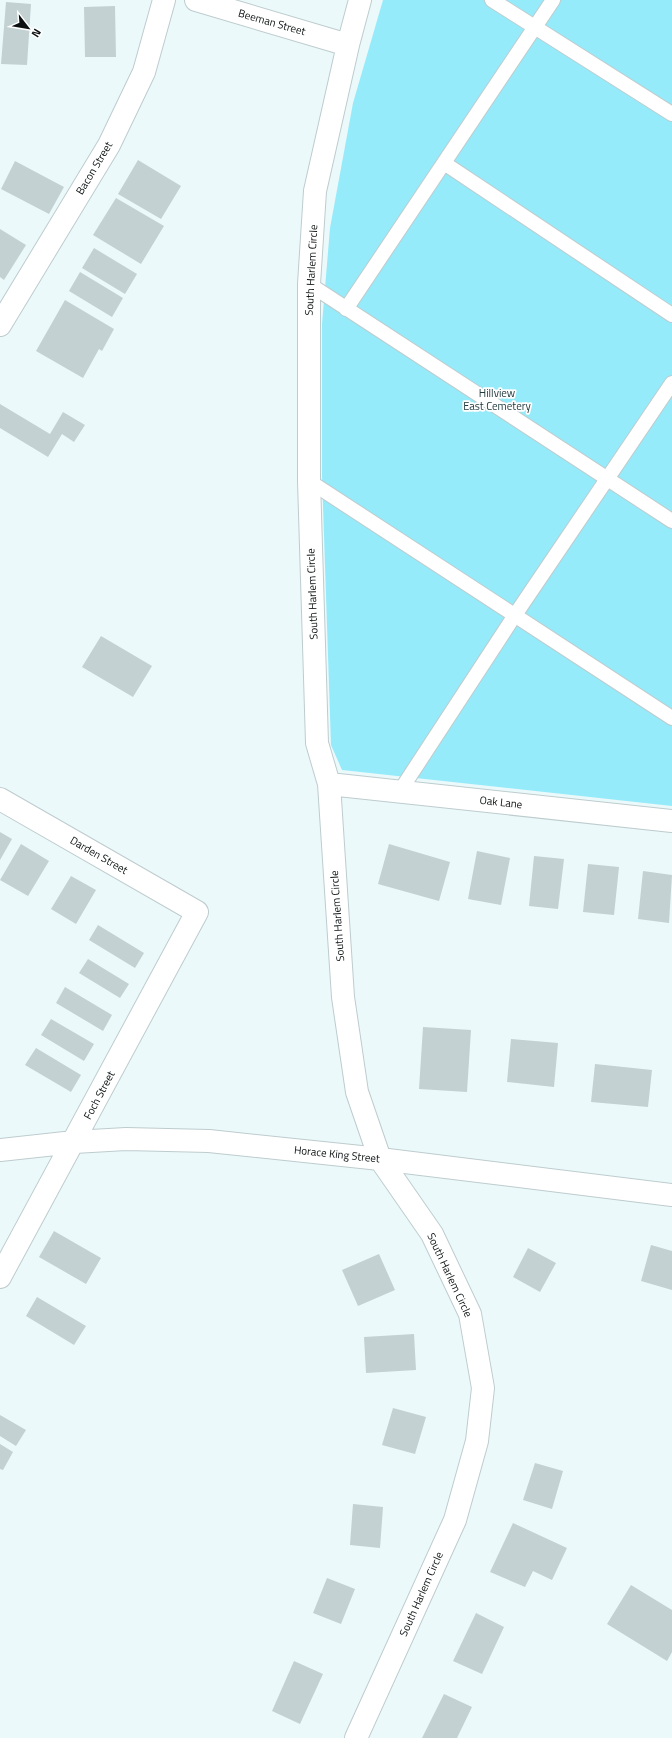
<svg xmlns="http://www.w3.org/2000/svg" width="672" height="1738" font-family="'Titillium Web',sans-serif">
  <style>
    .green { fill: #95ebfa }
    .building { fill: #c3d1d3 }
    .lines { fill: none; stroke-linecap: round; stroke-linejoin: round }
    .lane-casing { stroke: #beccce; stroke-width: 16 }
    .street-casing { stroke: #beccce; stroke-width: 24 }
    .lane { stroke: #fff; stroke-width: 14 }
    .street { stroke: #fff; stroke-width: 22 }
    .labels { text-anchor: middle; stroke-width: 3.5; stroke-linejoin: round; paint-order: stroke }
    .street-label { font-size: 11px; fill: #0c1011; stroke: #fff }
    .park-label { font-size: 11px; fill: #223a3e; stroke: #fff }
  </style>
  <rect width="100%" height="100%" fill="#ebf9fb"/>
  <path class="green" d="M383,0H672V806L342,770L331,745L322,476V324L330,228L353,103Z"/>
  <path class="building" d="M6,2L31,4L27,65L1,64Z
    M115,6L116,57H85L84,7Z
    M138,160L181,186L161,219L118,194Z
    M15,161L64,187L49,214L1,189Z
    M116,198L164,226L141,264L93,235Z
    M0,229L26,245L4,280L0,277Z
    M94,248L137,274L125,294L82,268Z
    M80,272L123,298L112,317L69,291Z
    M65,300L114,329L102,351L99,349L83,378L36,351Z
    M0,404L50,434L63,412L85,425L74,442L62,434L48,457L0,428Z
    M101,636L152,666L133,697L82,667Z
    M0,832L12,839L0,860Z
    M21,844L49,861L28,896L0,880Z
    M389,844L450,862L439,901L378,884Z
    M477,851L510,858L501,905L468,899Z
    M534,856L564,859L558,909L529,906Z
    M588,864L619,867L614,915L583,912Z
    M643,871L672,875L669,923L638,919Z
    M71,876L96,890L76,924L51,909Z
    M98,925L144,953L135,968L89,940Z
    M88,959L129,984L120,998L79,973Z
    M65,987L112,1015L103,1031L56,1003Z
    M51,1019L94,1044L84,1061L41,1035Z
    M423,1027L471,1030L467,1092L419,1089Z
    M511,1039L558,1043L554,1087L507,1082Z
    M36,1048L81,1075L71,1092L25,1065Z
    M595,1064L652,1070L648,1107L591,1102Z
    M54,1231L101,1258L86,1284L39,1257Z
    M651,1245L672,1251V1290L641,1281Z
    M528,1248L556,1263L540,1292L513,1277Z
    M379,1254L395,1290L358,1306L342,1270Z
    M37,1297L86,1326L74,1345L26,1316Z
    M414,1334L416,1370L366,1373L364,1337Z
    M393,1408L426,1417L415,1454L382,1445Z
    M0,1415L26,1430L16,1446L0,1436Z
    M0,1444L13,1452L3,1470L0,1469Z
    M535,1463L563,1471L552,1509L523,1500Z
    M353,1504L383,1507L380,1548L350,1545Z
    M513,1523L567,1548L552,1580L533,1571L525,1587L490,1572Z
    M327,1578L355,1589L341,1624L313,1613Z
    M631,1585L672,1610V1652L667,1661L607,1624Z
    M476,1613L504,1627L482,1674L453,1661Z
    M294,1661L323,1674L300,1724L272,1711Z
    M444,1694L472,1707L457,1738H422Z"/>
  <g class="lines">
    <g class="lane-casing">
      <path id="lane" d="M492,0L672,114
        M444,163L672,315
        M309,284L672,521
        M346,309L553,0
        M309,481L672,718
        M400,791L515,615L672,383"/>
    </g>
    <g class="street-casing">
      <path id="street" d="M196,0L348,45
        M0,325L109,145L144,72L164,0
        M329,784L672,821
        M0,799L197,912L0,1277
        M0,1150L74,1142L126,1139L209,1141L380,1159L672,1195
        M356,1738L455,1520L477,1441L483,1388L470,1314L432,1234L380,1159L357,1092L343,997L329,784L317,743L309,481V284L315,191L348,45L360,0"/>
    </g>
    <use href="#lane" class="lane"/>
    <use href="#street" class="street"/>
  </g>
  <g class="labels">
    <g class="street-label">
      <text transform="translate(272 22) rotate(16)" y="4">Beeman Street</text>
      <text transform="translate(94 168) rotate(-59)" y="4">Bacon Street</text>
      <text transform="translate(311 270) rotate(-87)" y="4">South Harlem Circle</text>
      <text transform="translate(312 594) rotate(-92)" y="4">South Harlem Circle</text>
      <text transform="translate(501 802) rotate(6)" y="4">Oak Lane</text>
      <text transform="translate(99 855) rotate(30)" y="4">Darden Street</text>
      <text transform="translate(337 916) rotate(-94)" y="4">South Harlem Circle</text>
      <text transform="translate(99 1095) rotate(-62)" y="4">Foch Street</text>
      <text transform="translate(337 1154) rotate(6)" y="4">Horace King Street</text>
      <text transform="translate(450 1275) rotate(65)" y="4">South Harlem Circle</text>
      <text transform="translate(421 1594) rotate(-66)" y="4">South Harlem Circle</text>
    </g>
    <g class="park-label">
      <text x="497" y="397">Hillview<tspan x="497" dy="13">East Cemetery</tspan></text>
    </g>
  </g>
  <g transform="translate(28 28) rotate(121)" stroke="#ffffff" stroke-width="3" paint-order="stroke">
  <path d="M0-3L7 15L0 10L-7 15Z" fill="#0c1011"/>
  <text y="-6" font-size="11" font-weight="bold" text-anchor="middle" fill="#0c1011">N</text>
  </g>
</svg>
